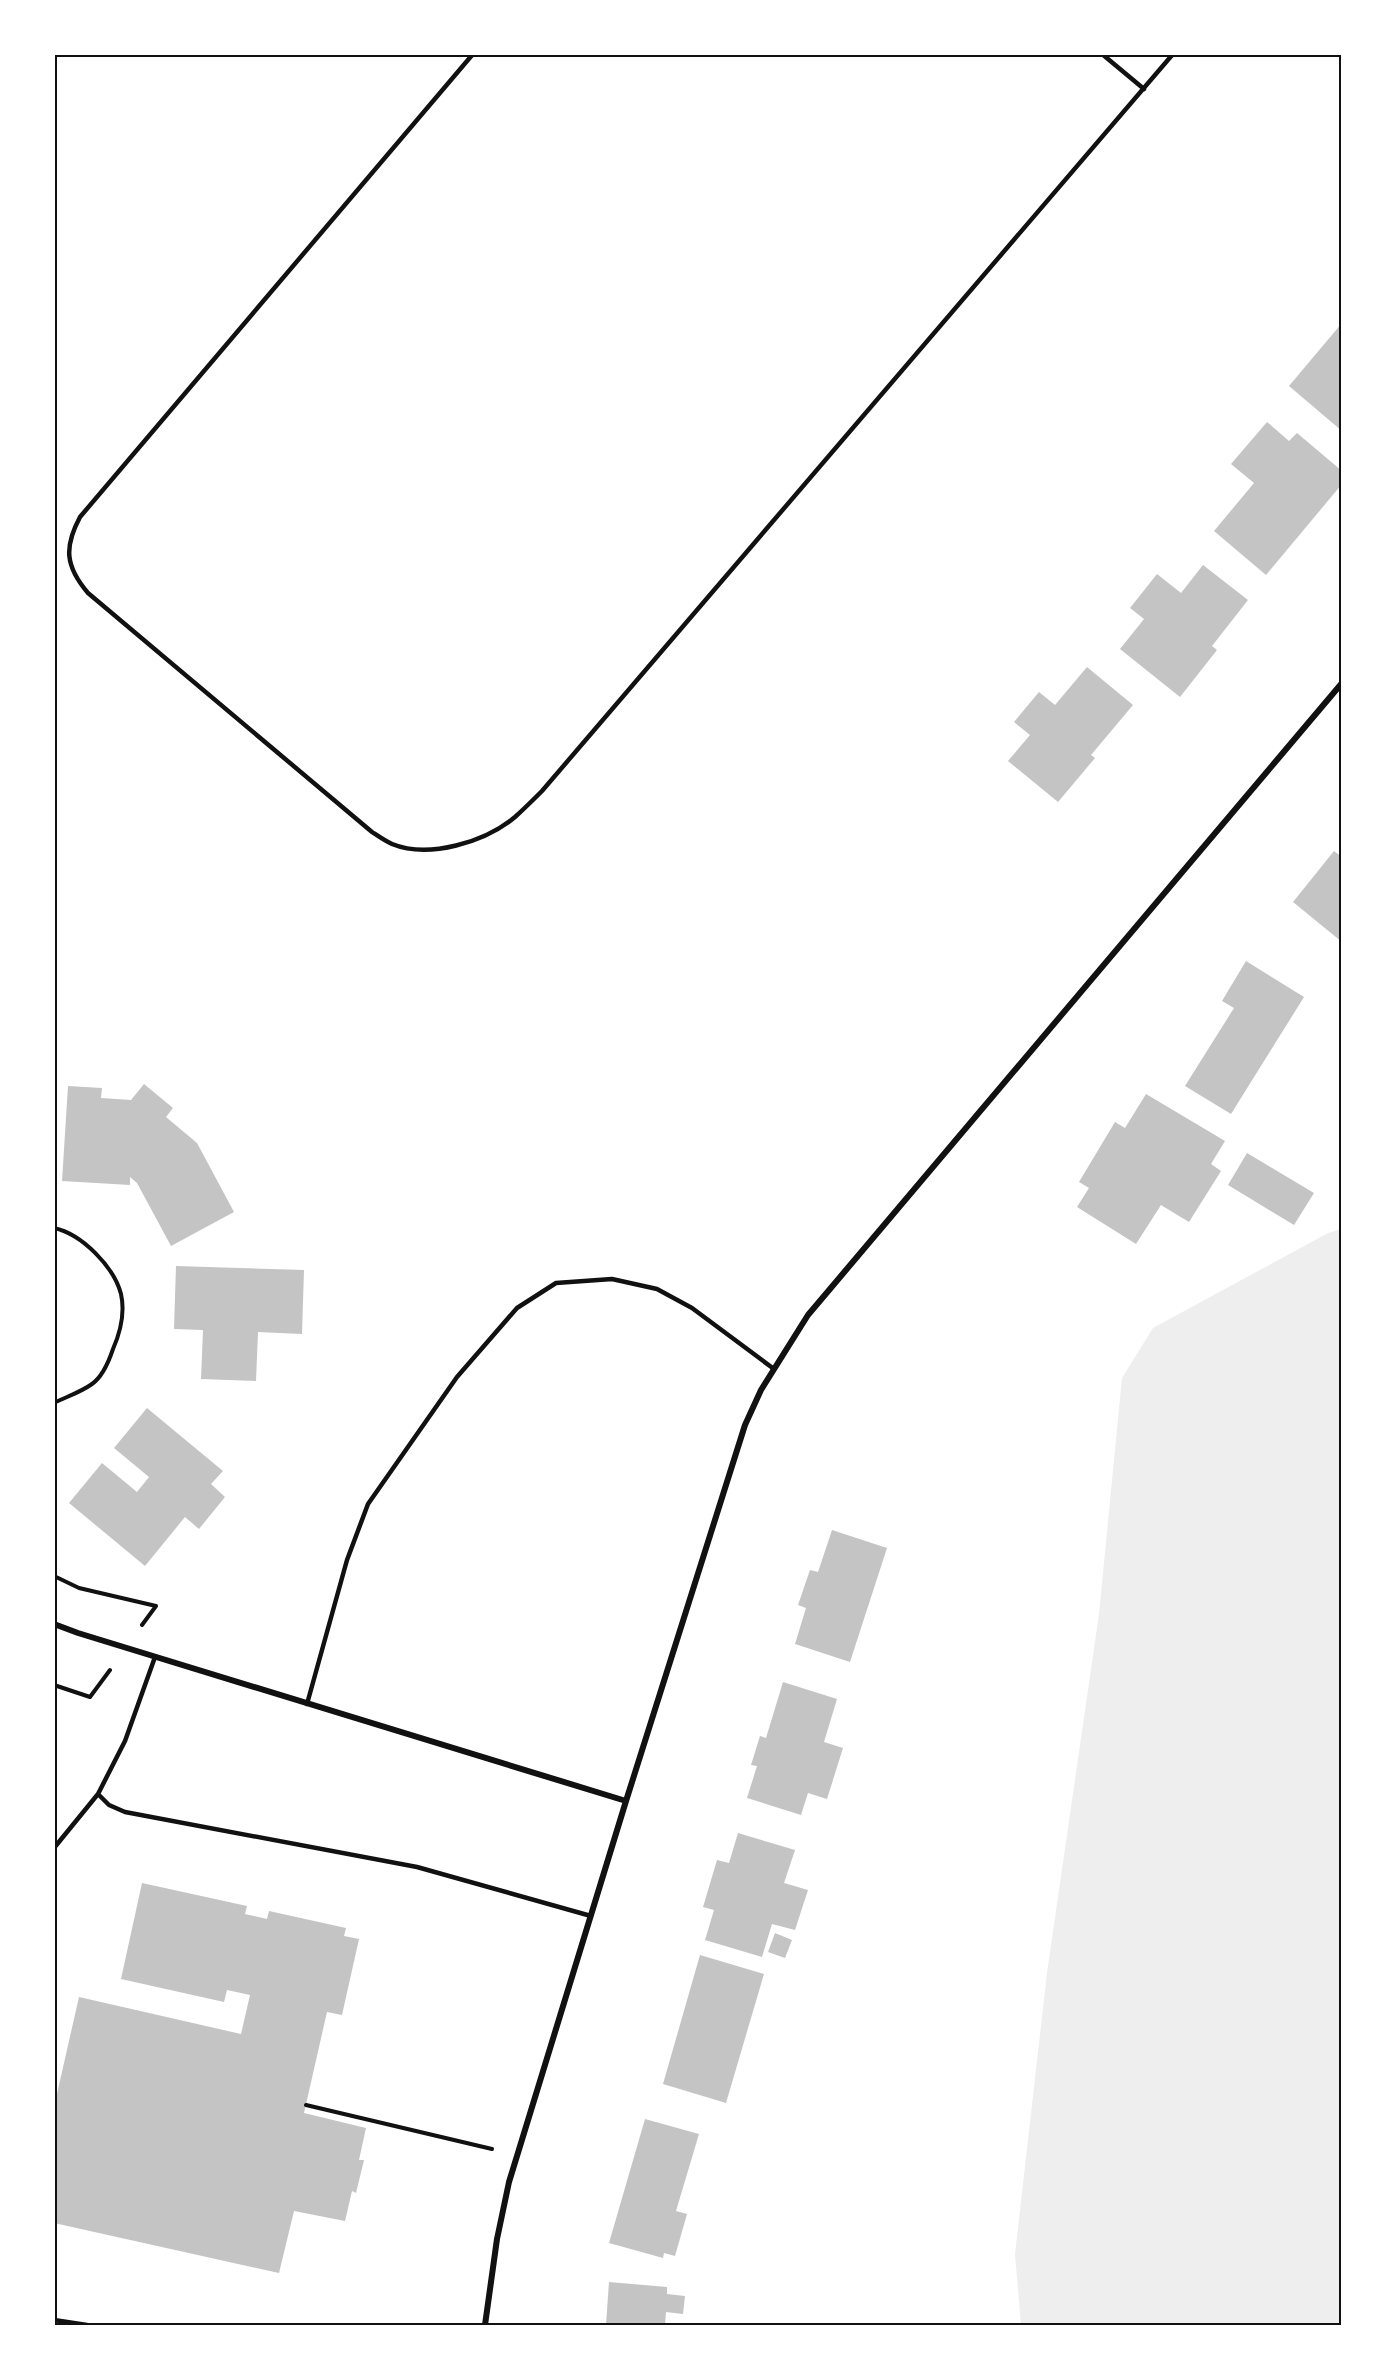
<svg xmlns="http://www.w3.org/2000/svg" width="1396" height="2379" font-family="'PT Sans',sans-serif">
  <style>
    .green { fill: #eee }
    .building { fill: #c4c4c4 }
    .lines { fill: none; stroke-linecap: round; stroke-linejoin: round }
    .path { stroke: #111; stroke-width: 4 }
    .service { stroke: #111; stroke-width: 4.5 }
    .minor { stroke: #111; stroke-width: 6 }
    .neatline { fill: none; stroke: #111; stroke-width: 2 }
  </style>
  <rect width="100%" height="100%" fill="#fff"/>
  <path class="green" d="M1342,1229V2325H1021L1015,2254L1047,1973L1099,1614L1122,1378L1153,1328L1328,1233Z"/>
  <path class="building" d="M1342,323V431L1289,386Z
    M1267,422L1289,441L1297,433L1342,471V484L1266,575L1214,531L1254,483L1231,464Z
    M1203,565L1248,600L1212,646L1217,650L1180,697L1120,649L1144,619L1130,608L1157,574L1181,593Z
    M1087,667L1133,705L1091,755L1095,758L1058,802L1008,761L1030,735L1014,722L1039,692L1055,705Z
    M1334,851L1342,857V942L1293,902Z
    M1246,961L1304,997L1231,1114L1185,1086L1234,1008L1222,1001Z
    M144,1084L173,1108L166,1117L197,1143L234,1212L171,1246L137,1183L130,1177V1185L62,1181L68,1086L102,1088L101,1098L131,1100Z
    M1146,1094L1225,1141L1211,1164L1221,1171L1189,1222L1161,1205L1136,1244L1077,1207L1089,1188L1079,1182L1115,1122L1125,1128Z
    M1247,1153L1314,1193L1294,1225L1228,1185Z
    M176,1266L304,1270L302,1334L258,1332L256,1381L201,1379L203,1330L174,1329Z
    M147,1408L223,1471L211,1484L225,1497L199,1529L185,1517L145,1566L69,1503L102,1463L137,1492L149,1477L114,1448Z
    M832,1530L887,1548L850,1662L795,1644L806,1608L798,1605L810,1570L818,1572Z
    M783,1682L837,1699L824,1742L843,1748L827,1799L808,1793L801,1815L747,1798L757,1766L751,1765L760,1736L766,1738Z
    M738,1833L795,1850L784,1883L808,1890L795,1930L772,1924L762,1957L705,1940L714,1910L703,1907L717,1860L729,1863Z
    M142,1883L247,1906L245,1914L267,1919L269,1911L346,1928L344,1936L359,1939L342,2015L327,2012L304,2113L366,2128L359,2160H364L356,2193L352,2191L345,2221L294,2211L279,2273L54,2223V2107L79,1997L241,2034L250,1995L227,1990L224,2002L121,1979Z
    M775,1933L792,1940L785,1958L768,1952Z
    M700,1955L764,1974L726,2103L663,2084Z
    M645,2119L699,2134L676,2211L687,2214L675,2256L664,2253L663,2258L609,2243Z
    M609,2282L667,2287V2294L685,2296L683,2314L666,2312L665,2325H606Z"/>
  <g class="lines">
    <path class="path" d="M54,1228C82,1234 114,1267 121,1294C125,1312 120,1333 113,1349C109,1361 102,1377 92,1384C81,1392 66,1397 54,1403
      M54,1576L79,1588L156,1606L142,1625
      M54,1685L90,1697L110,1670
      M306,2105L492,2149"/>
    <path class="service" d="M473,54L80,517C64,547 65,566 88,593L372,832C378,836 385,841 392,844C429,859 485,842 515,817C524,809 533,800 542,791L1173,54
      M1102,54L1144,89
      M307,1704L347,1560L368,1504L457,1377L517,1308L556,1283L612,1279L657,1289L692,1308L774,1369
      M98,1794L109,1805L125,1812L417,1867L591,1916
      M54,1848L98,1794L125,1741L155,1657
      M54,2320L87,2325"/>
    <path class="minor" d="M54,1624L78,1633L626,1801
      M485,2325L497,2239L509,2182L626,1801L745,1425L761,1390L808,1315L1342,683"/>
  </g>
  <rect width="1396" height="2379" fill="none" stroke="#ffffff" stroke-width="111"/>
  <rect x="56" y="56" width="1284" height="2268" class="neatline"/>
</svg>
